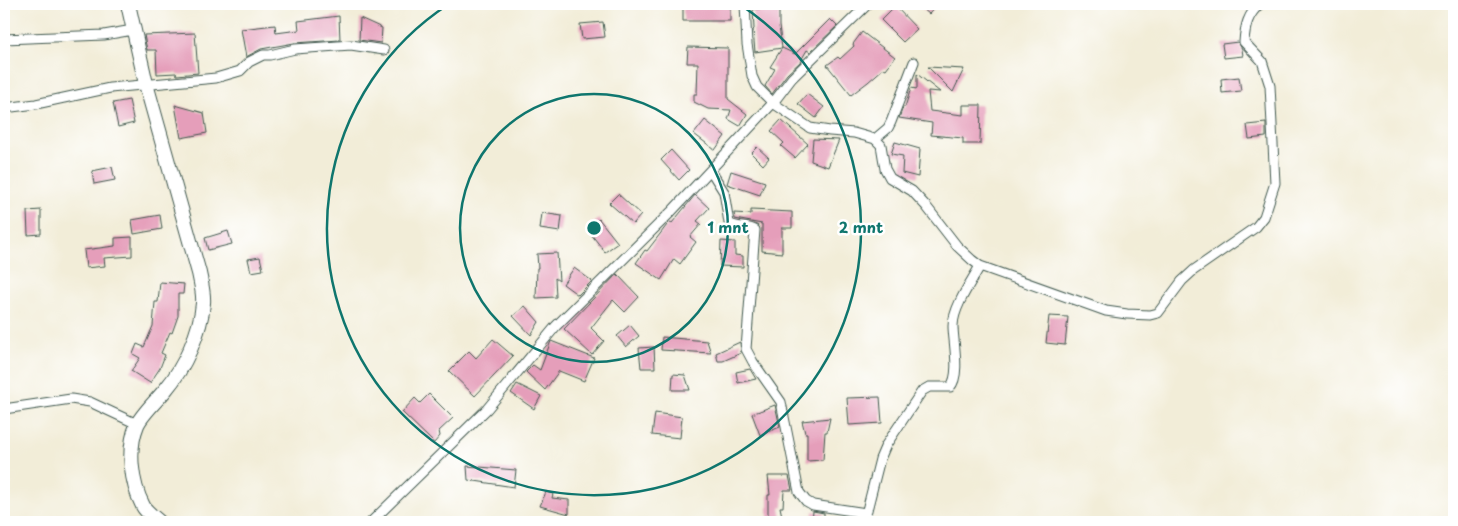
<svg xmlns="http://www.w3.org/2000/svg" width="1458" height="526" font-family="'Playpen Sans',sans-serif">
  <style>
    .building { fill: #e59eba }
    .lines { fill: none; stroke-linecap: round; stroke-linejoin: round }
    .minor-casing { stroke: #3f574d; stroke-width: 11 }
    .primary-casing { stroke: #3f574d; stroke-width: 16 }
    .minor { stroke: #fff; stroke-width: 9 }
    .primary { stroke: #fff; stroke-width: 14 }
    .ring { fill: none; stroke: #0f766e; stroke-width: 2.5 }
    .centre { fill: #0f766e; stroke: #fff; stroke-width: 2.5 }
    .ring-label { font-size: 15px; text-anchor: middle; font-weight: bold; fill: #0f766e; stroke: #fff; stroke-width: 5; stroke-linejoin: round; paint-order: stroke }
  </style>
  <rect width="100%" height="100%" fill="#fff"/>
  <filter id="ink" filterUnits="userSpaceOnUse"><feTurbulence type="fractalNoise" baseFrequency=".02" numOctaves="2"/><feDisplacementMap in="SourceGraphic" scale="10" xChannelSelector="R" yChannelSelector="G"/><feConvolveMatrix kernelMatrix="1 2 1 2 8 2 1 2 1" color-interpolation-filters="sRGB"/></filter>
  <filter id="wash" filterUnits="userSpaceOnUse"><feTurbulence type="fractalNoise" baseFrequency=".0096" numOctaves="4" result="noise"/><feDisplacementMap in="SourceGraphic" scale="20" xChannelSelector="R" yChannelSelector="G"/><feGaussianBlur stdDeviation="1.12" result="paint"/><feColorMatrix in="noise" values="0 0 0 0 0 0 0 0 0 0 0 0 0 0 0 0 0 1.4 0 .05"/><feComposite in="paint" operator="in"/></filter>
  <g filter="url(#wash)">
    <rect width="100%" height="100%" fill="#f2edd8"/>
    <g id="blocks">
      <path class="building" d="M683,4H702V6H730V21H683Z
        M917,4H938L929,14Z
        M895,6L917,29L903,42L881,20Z
        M779,8V26L782,48L755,52L753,30L754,29L753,9Z
        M339,16L340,40L294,43L261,49L246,57L241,29L275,25L276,33L299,30L298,21Z
        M360,18L382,28L381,43L359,40Z
        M830,19L837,26L810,52L807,50L800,62L787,74L772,94L765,86L775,69L770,67L782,48L795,54Z
        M603,22L605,37L582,39L580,24Z
        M862,32L895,57L886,69L884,68L868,82L851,95L827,65L838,57L840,59L854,46L853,44Z
        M195,33L198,73L177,75L176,73L157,74L156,50H147L144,35Z
        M1238,42L1242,49L1243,56L1224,58L1222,44Z
        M688,47L728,48V99L747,114L740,126L728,119L731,110L708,109L694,102V94H697L698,63H687Z
        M928,67L964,69L953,92Z
        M917,74L940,92L928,91L930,111L963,115V105H981L980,144H963V138L931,135L932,123L899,118L903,107H905L911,88L917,89Z
        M1239,77L1241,91L1222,93L1221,79Z
        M807,94L824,107L816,118L798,104Z
        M129,100L134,123L118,127L113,103Z
        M175,105L204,113L207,133L181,138Z
        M705,120L725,136L715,150L694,134Z
        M781,120L808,144L795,158L781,146L784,143L771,131Z
        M1266,123V137L1249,139L1247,125Z
        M813,139L839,140L828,167L811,161Z
        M895,142L920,149L918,177L902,173L903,156L891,154Z
        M757,147L769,158L763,165L751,153Z
        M671,150L689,170L679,180L661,160Z
        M112,167L115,180L94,184L92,171Z
        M731,171L765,182L760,195L727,184Z
        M618,194L641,215L633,224L609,203Z
        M695,195L709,208L697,221L701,224L690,237L696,242L680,264L674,259L661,280L636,263L645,250L647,251L667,225L670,222L672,223Z
        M41,210V234L28,235L27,211Z
        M751,210L792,212V228H782V253L762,251V224L735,219L734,213L751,214Z
        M542,213L562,216L560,232L540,229Z
        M160,215L162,229L134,234L132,220Z
        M599,219L618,243L605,252L587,229Z
        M228,231L232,244L208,250L205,238Z
        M132,237V256L104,258L105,266L86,268L84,250L115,246V238Z
        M721,241L735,242V255L743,256V267L720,266Z
        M557,253L559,281L555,278L556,297L536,298L537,268H538L537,254Z
        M260,257L263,270L251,272L248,259Z
        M574,268L592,281L578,295L563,284Z
        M617,274L639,297L625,312L613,300L591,328L604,341L592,355L564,329Z
        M160,282L184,284L183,294H178V316L172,333L170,332L161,353L165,355L160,368L150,383L131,371L140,358L133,354L137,344L144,347L153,326L155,302H158Z
        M525,306L539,322L531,335L513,316Z
        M1049,316L1068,317L1065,345L1046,343Z
        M630,325L639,336L626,347L617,336Z
        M662,337L707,341L711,353L661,350Z
        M493,339L513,356L475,396L449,371L469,351L476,358Z
        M551,341L594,358L584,381L559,371L545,390L526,372L533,365L540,370Z
        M740,342L741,353L723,361H718L716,353Z
        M654,347L655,368H641L639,348Z
        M750,369L756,379L738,383L736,372Z
        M673,374L685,375L690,390H672Z
        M517,384L541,396L534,409L511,393Z
        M429,394L453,418L439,431L440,436L434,443L402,412L415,398L420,403Z
        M880,397L882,423L849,425L847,398Z
        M775,405L780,427L760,435L752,414Z
        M655,413L682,417L680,438L652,435Z
        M830,418L827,432H825L823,460L807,461V433H805L802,421Z
        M467,466L516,470L514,487L468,480Z
        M768,476H789L792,490H784L783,507H780L783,521H768V495H770Z
        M546,492L553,494L552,498L569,500V514L540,506Z
        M813,511L824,513V522H812Z"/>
    </g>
  </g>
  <g filter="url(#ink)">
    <use href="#blocks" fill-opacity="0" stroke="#3f574d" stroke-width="1"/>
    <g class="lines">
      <g class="minor-casing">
        <path id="minor" d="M745,4L747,44L752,76L757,87L773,103L810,128L830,131L854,133L875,139L881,145L885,169L890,178L912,191L926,206L957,246L972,260L980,266L1106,311L1127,314L1150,315L1158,313L1182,281L1194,270L1256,227L1264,217L1275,183L1270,86L1262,61L1244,42C1245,26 1248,14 1260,4
          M4,39L104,35L133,30
          M4,108L36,104L110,88L216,78L240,71L249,62L263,55H270L295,49L351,45L384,50
          M875,139L888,128L891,122L914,62
          M711,171L724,192L729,223C736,229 747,225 755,230L746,349L753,362L781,402L799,492L806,501L813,505L866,513
          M4,409L71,399L90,402L137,424
          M371,522L487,409L556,326L671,212L773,103L792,78L868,4
          M864,522L880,459L886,445L922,391L929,387H950C961,376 953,341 953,326C953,308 971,282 980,266"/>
      </g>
      <g class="primary-casing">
        <path id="primary" d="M128,4L146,84L199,273C201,283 204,294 203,303C201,331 184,368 166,389C159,398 141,415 137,425C127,449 131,483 143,506C146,512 154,517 159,522"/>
      </g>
      <use href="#minor" class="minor"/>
      <use href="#primary" class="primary"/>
    </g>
  </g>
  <g class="ring">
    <circle cx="594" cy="228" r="134"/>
    <path d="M739 4A267 267 0 1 1 449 4"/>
  </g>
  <circle cx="594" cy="228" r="8" class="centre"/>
  <g class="ring-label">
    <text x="728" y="233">1 mnt</text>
    <text x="861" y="233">2 mnt</text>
  </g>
  <rect width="1458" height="526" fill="none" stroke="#fff" stroke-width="20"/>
</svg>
